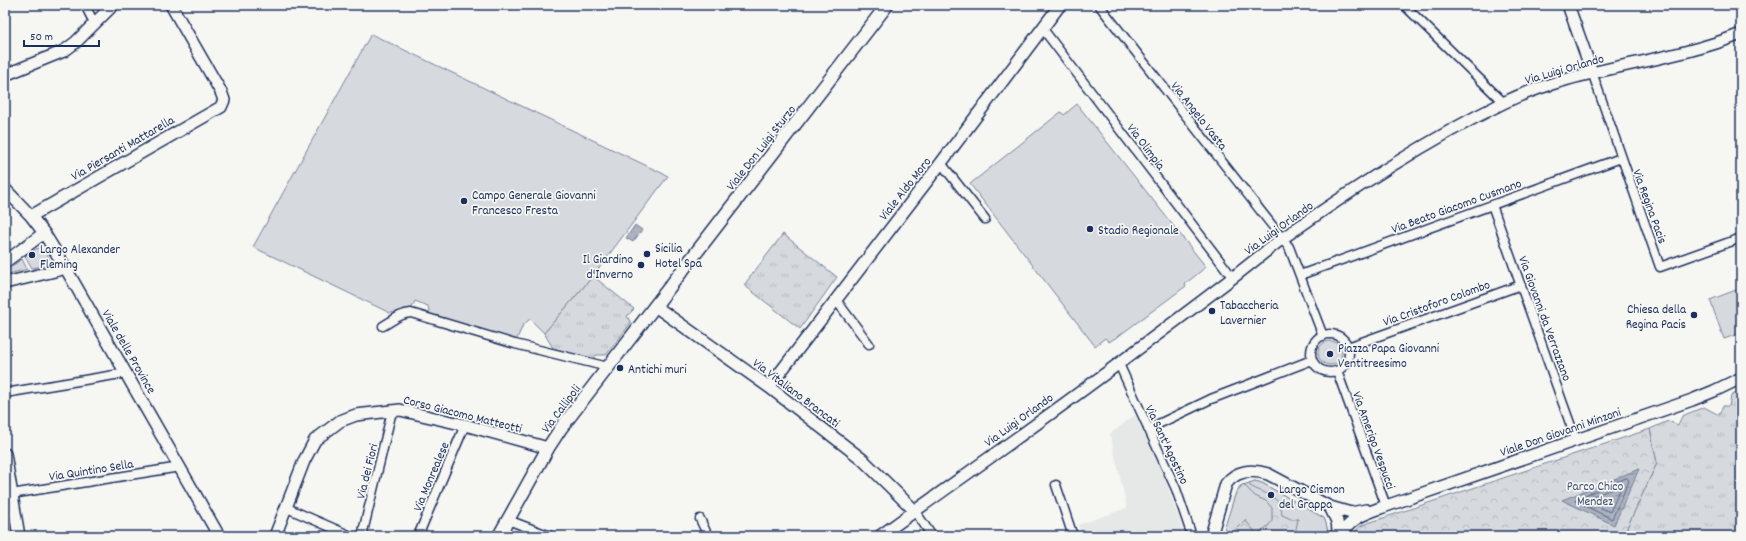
<svg xmlns="http://www.w3.org/2000/svg" width="1746" height="541" font-family="Dekko,sans-serif">
  <style>
    .built { fill: #e6e7e7 }
    .grass { fill: url(#grass-tufts); stroke: #78849e }
    .forest { fill: url(#forest-crowns); stroke: #78849e }
    .garden { fill: #d6d9dd; stroke: #78849e }
    .water { fill: url(#water-ripples); stroke: #717e99 }
    .lines { fill: none; stroke-linecap: round; stroke-linejoin: round }
    .shore { stroke: #556385; stroke-width: 1 }
    .street-casing { stroke: #1b2f5e; stroke-width: 11 }
    .secondary-casing { stroke: #1b2f5e; stroke-width: 14 }
    .primary-casing { stroke: #1b2f5e; stroke-width: 15 }
    .street { stroke: #f6f6f2; stroke-width: 8 }
    .secondary { stroke: #f6f6f2; stroke-width: 11 }
    .primary { stroke: #f6f6f2; stroke-width: 12 }
    .poi-dot { fill: #1b2f5e; stroke: #f6f6f2; stroke-width: 1.5 }
    .labels { text-anchor: middle; stroke-width: 3.5; stroke-linejoin: round; paint-order: stroke }
    .street-label { font-size: 13px; fill: #1b2f5e; stroke: #f6f6f2 }
    .poi-label { font-size: 13px; fill: #1b2f5e; stroke: #f6f6f2; text-anchor: start }
    .park-label { font-size: 13px; fill: #405177; stroke: #f6f6f2 }
  </style>
  <defs>
    <pattern id="grass-tufts" width="24" height="20" patternUnits="userSpaceOnUse"><rect width="24" height="20" fill="#d6d9dd"/><path d="M3 7l-1-3M5 7V3M7 7l1-3M15 17l-1-3M17 17v-4M19 17l1-3" fill="none" stroke="#b7bbc0"/></pattern>
    <pattern id="forest-crowns" width="20" height="18" patternUnits="userSpaceOnUse"><rect width="20" height="18" fill="#d6d9dd"/><path d="M2 6a3 3 0 1 1 6 0M12 15a3 3 0 1 1 6 0" fill="none" stroke="#b7bbc0"/></pattern>
    <pattern id="water-ripples" width="26" height="14" patternUnits="userSpaceOnUse"><rect width="26" height="14" fill="#abb2c0"/><path d="M2 4q2-2 4 0t4 0M15 11q2-2 4 0t4 0" fill="none" stroke="#8a919f"/></pattern>
  </defs>
  <rect width="100%" height="100%" fill="#f6f6f2"/>
  <filter id="ink" filterUnits="userSpaceOnUse"><feTurbulence type="fractalNoise" baseFrequency=".025" numOctaves="2"/><feDisplacementMap in="SourceGraphic" scale="8" xChannelSelector="R" yChannelSelector="G"/><feConvolveMatrix kernelMatrix="1 2 1 2 8 2 1 2 1" color-interpolation-filters="sRGB"/></filter>
  <g filter="url(#ink)">
    <path class="built" d="M1135,415L1161,468L1185,536H1082L1078,525L1127,508L1110,434Z"/>
    <path class="grass" d="M783,234L837,277L800,329L744,285Z
      M593,276L634,309L627,316L631,323L606,355H596L593,359L553,348L544,333Z
      M1741,390V536H1623L1657,463L1650,429L1668,421L1678,425L1682,416L1704,407L1719,415L1723,406H1729L1731,396Z"/>
    <path class="forest" d="M1650,429L1657,463L1623,536H1352L1355,531L1362,525Z
      M1255,481L1262,483L1324,518C1326,523 1329,531 1326,536H1223L1235,495L1240,486Z"/>
    <path class="garden" d="M371,34L668,176L593,276L544,333L530,319L523,325L516,341L430,315L428,306L415,301L411,310L390,313L253,247Z
      M1077,104L1206,267L1185,284L1186,286L1120,335L1109,342L1105,338L1095,346L970,184L1061,112L1064,115Z
      M40,248L47,253L49,260L43,266L32,268L25,256L36,249Z
      M22,259L27,269L5,275V271Z
      M1741,288V333L1724,339L1710,300Z
      M1318 353a12 12 0 1 1 24 0a12 12 0 1 1-24 0Z
      M1255,481L1262,483L1324,518C1326,523 1329,531 1326,536H1296V529L1298,519H1291L1282,515C1280,494 1266,495 1250,486L1249,483Z
      M1243,484L1255,496L1266,501L1272,508V521L1268,526L1257,534L1245,520L1235,530L1239,536H1222L1235,495Z"/>
    <path class="water" d="M635,225L642,230L633,242L626,238Z
      M1639,469L1614,525L1562,500Z"/>
    <g class="lines">
      <path class="shore" d="M1627,478L1629,481L1612,519L1575,501L1576,499Z
        M1617,487L1620,490L1610,512L1587,502L1588,499Z"/>
      <g class="street-casing">
        <path id="street" d="M85,5L94,23
          M1099,5L1289,247L1323,336
          M1404,5L1504,103
          M1043,29L1233,278
          M1592,72L1660,267L1741,238
          M941,163L985,219
          M1492,205L1576,440
          M1300,275L1621,158
          M836,300L869,344
          M383,326C394,320 399,314 411,313L515,344L608,367
          M1311 353a19 19 0 1 1 38 0a19 19 0 1 1-38 0Z
          M1348,347L1521,285
          M1119,364L1176,489L1192,536
          M1337,371L1386,506
          M5,393L127,373
          M1148,429L1211,399L1312,360
          M1056,485L1073,536
          M5,495L180,467
          M287,508L351,536
          M915,511L932,536
          M700,519L708,536
          M508,520L550,536
          M362,536L392,411
          M418,536L465,425"/>
      </g>
      <g class="secondary-casing">
        <path id="secondary" d="M1568,5L1592,72
          M5,75L64,51L76,42L113,5
          M5,189L31,216L44,233L65,267L219,536
          M31,216L221,107L224,100L221,92L171,5
          M5,262L44,233
          M5,283L59,270L65,267
          M655,306L769,387L862,459L915,511
          M769,387L941,163L1060,5
          M5,454L19,536
          M1330,507L1351,513L1366,510
          M275,536L304,461L315,440L340,421L356,415L400,410L465,425L548,448
          M880,536C966,474 1054,413 1138,349C1169,326 1201,302 1231,279C1249,265 1266,251 1283,238C1353,189 1426,141 1503,103C1579,66 1664,65 1741,34
          M1211,536L1226,484C1236,470 1252,469 1268,474L1330,507L1337,521L1338,531L1336,536
          M1340,536C1353,516 1365,514 1386,506L1692,400L1714,391L1741,378"/>
      </g>
      <g class="primary-casing">
        <path id="primary" d="M499,536L548,448L561,428L887,5"/>
      </g>
      <use href="#street" class="street"/>
      <use href="#secondary" class="secondary"/>
      <use href="#primary" class="primary"/>
    </g>
  </g>
  <g class="poi-dot">
    <circle cx="464" cy="201" r="4"/>
    <circle cx="1090" cy="229" r="4"/>
    <circle cx="647" cy="254" r="4"/>
    <circle cx="32" cy="255" r="4"/>
    <circle cx="641" cy="265" r="4"/>
    <circle cx="1212" cy="311" r="4"/>
    <circle cx="1694" cy="315" r="4"/>
    <circle cx="1330" cy="354" r="4"/>
    <circle cx="620" cy="368" r="4"/>
    <circle cx="1271" cy="495" r="4"/>
  </g>
  <g class="labels">
    <g class="street-label">
      <text transform="translate(1564 68) rotate(-16)" y="5">Via Luigi Orlando</text>
      <text transform="translate(1200 115) rotate(52)" y="5">Via Angelo Vasta</text>
      <text transform="translate(1147 146) rotate(53)" y="5">Via Olimpia</text>
      <text transform="translate(122 147) rotate(-30)" y="5">Via Piersanti Mattarella</text>
      <text transform="translate(760 147) rotate(-52)" y="5">Viale Don Luigi Sturzo</text>
      <text transform="translate(904 188) rotate(-52)" y="5">Viale Aldo Moro</text>
      <text transform="translate(1456 205) rotate(-20)" y="5">Via Beato Giacomo Cusmano</text>
      <text transform="translate(1651 206) rotate(70)" y="5">Via Regina Pacis</text>
      <text transform="translate(1278 227) rotate(-36)" y="5">Via Luigi Orlando</text>
      <text transform="translate(1436 302) rotate(-20)" y="5">Via Cristoforo Colombo</text>
      <text transform="translate(1546 318) rotate(70)" y="5">Via Giovanni da Verrazzano</text>
      <text transform="translate(130 351) rotate(60)" y="5">Viale delle Province</text>
      <text transform="translate(797 392) rotate(37)" y="5">Via Vitaliano Brancati</text>
      <text transform="translate(560 408) rotate(-53)" y="5">Via Callipoli</text>
      <text transform="translate(463 413) rotate(14)" y="5">Corso Giacomo Matteotti</text>
      <text transform="translate(1018 419) rotate(-36)" y="5">Via Luigi Orlando</text>
      <text transform="translate(1560 431) rotate(-19)" y="5">Viale Don Giovanni Minzoni</text>
      <text transform="translate(1375 440) rotate(70)" y="5">Via Amerigo Vespucci</text>
      <text transform="translate(1168 444) rotate(65)" y="5">Via Sant'Agostino</text>
      <text transform="translate(91 469) rotate(-9)" y="5">Via Quintino Sella</text>
      <text transform="translate(366 471) rotate(-76)" y="5">Via dei Fiori</text>
      <text transform="translate(430 476) rotate(-67)" y="5">Via Monrealese</text>
    </g>
    <g class="poi-label">
      <text x="472" y="199">Campo Generale Giovanni<tspan x="472" dy="15">Francesco Fresta</tspan></text>
      <text x="1098" y="234">Stadio Regionale</text>
      <text x="655" y="252">Sicilia<tspan x="655" dy="15">Hotel Spa</tspan></text>
      <text x="40" y="253">Largo Alexander<tspan x="40" dy="15">Fleming</tspan></text>
      <text x="633" y="263" text-anchor="end">Il Giardino<tspan x="633" dy="15">d'Inverno</tspan></text>
      <text x="1220" y="309">Tabaccheria<tspan x="1220" dy="15">Lavernier</tspan></text>
      <text x="1686" y="313" text-anchor="end">Chiesa della<tspan x="1686" dy="15">Regina Pacis</tspan></text>
      <text x="1338" y="352">Piazza Papa Giovanni<tspan x="1338" dy="15">Ventitreesimo</tspan></text>
      <text x="628" y="373">Antichi muri</text>
      <text x="1279" y="493">Largo Cismon<tspan x="1279" dy="15">del Grappa</tspan></text>
    </g>
    <g class="park-label">
      <text x="1595" y="490">Parco Chico<tspan x="1595" dy="15">Mendez</tspan></text>
    </g>
  </g>
  <rect width="1746" height="541" fill="none" stroke="#f6f6f2" stroke-width="20"/>
  <rect x="10" y="10" width="1726" height="521" fill="none" stroke="#1b2f5e" stroke-width="1.5" filter="url(#ink)"/>
  <path d="M24 40v6h75v-6" fill="none" stroke="#1b2f5e" stroke-width="2"/>
  <text x="30" y="40" font-size="12" fill="#1b2f5e" stroke="#f6f6f2" stroke-width="3" paint-order="stroke">50 m</text>
</svg>
